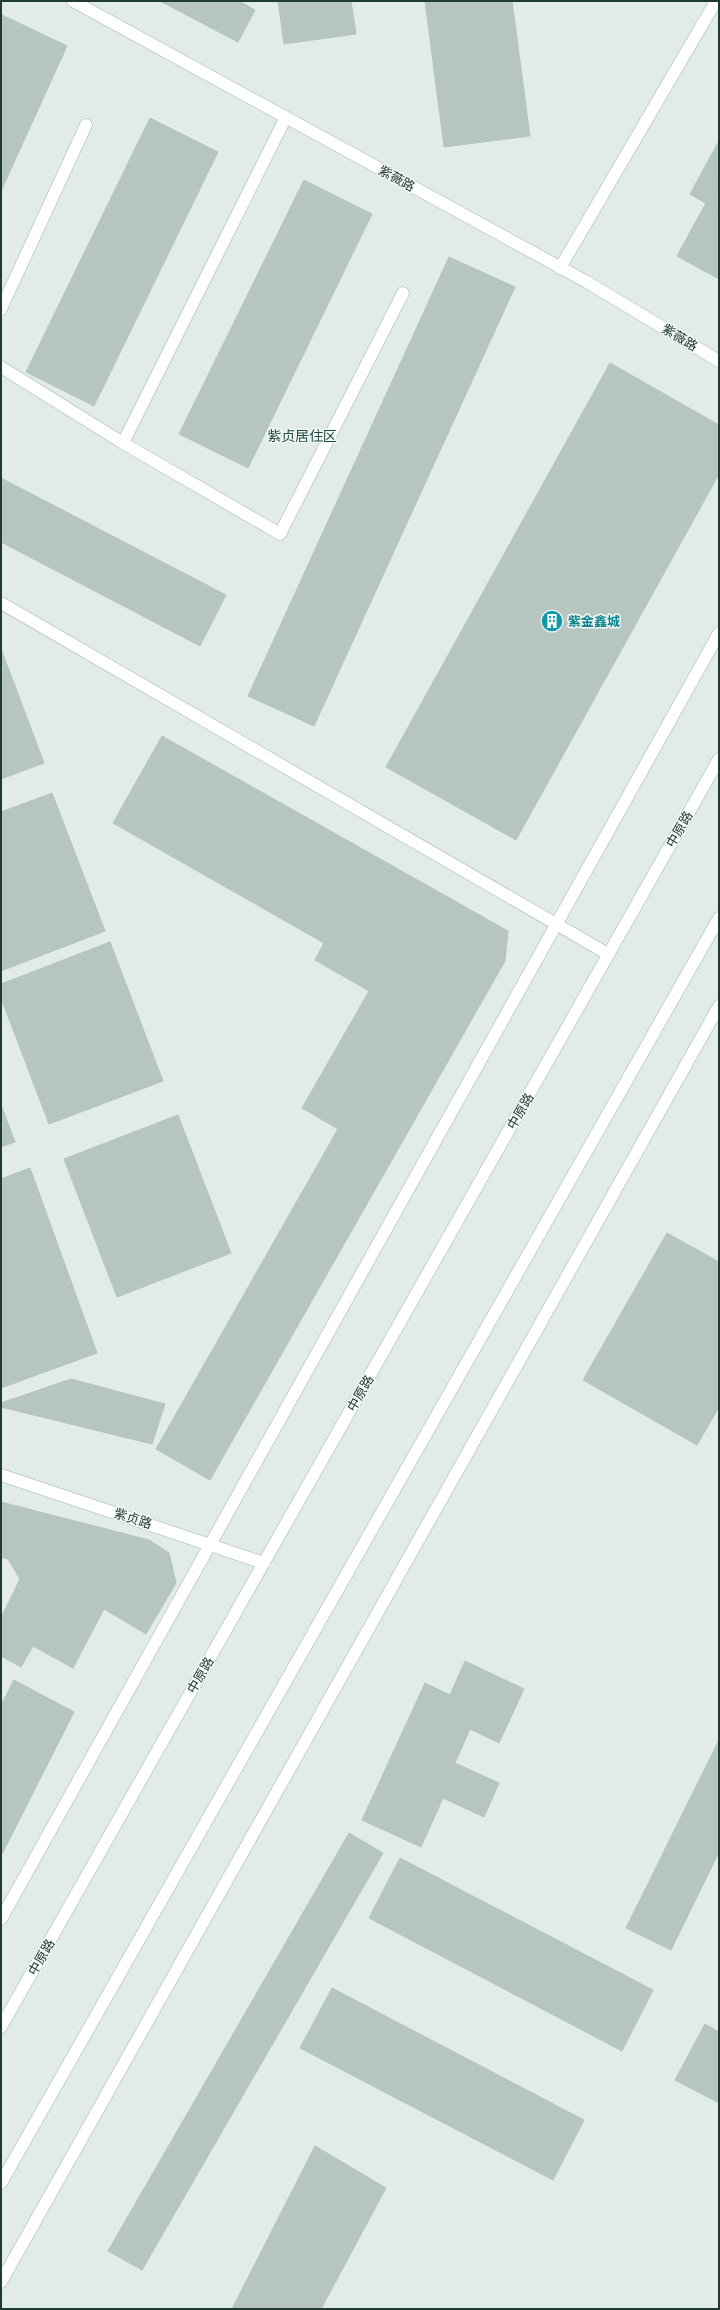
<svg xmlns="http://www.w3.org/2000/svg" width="720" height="2310" font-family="'Exo 2','Noto Sans SC',sans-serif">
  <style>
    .building { fill: #b6c5c0; stroke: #b4c4be }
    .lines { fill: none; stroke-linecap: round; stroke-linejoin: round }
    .service-casing { stroke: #a4b2ae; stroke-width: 13 }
    .minor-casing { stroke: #a4b2ae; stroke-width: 13 }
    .tertiary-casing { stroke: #a4b2ae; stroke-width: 13 }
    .secondary-casing { stroke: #a0b5af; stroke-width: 13 }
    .service { stroke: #fff; stroke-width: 12 }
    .minor { stroke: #fff; stroke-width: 12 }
    .tertiary { stroke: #fff; stroke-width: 12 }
    .secondary { stroke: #fff; stroke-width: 12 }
    .labels { text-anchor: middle; stroke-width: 3; stroke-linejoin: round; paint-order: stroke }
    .street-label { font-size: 13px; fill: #223a35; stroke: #f1f7f4 }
    .culture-label { font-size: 13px; font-weight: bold; fill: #0d838f; stroke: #f1f7f4; text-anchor: start }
    .neighbourhood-label { font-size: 14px; fill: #204b42; stroke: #f1f7f4 }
  </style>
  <rect width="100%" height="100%" fill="#e1ebe7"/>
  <path class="building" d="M160,1H239L255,10L238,42Z
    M278,1H351L356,34L284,44Z
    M425,1H512L530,136L444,147Z
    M2,15L67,46L1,191V18Z
    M150,118L218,152L94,406L26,372Z
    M719,141V211L690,194Z
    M719,179V279L677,256Z
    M304,180L372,214L248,468L179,434Z
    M449,257L515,287L314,726L248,696Z
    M610,363L719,425V474L516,840L386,767Z
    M1,478L226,595L200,646L1,542Z
    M1,649L44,763L1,779Z
    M162,736L508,931L505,961L210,1480L156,1449L338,1129L302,1108L369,991L315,960L324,943L113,823Z
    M52,793L105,931L1,971V812Z
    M110,942L163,1081L49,1124L1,998V984Z
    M1,1105L15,1142L1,1147Z
    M178,1115L231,1253L117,1297L64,1159Z
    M30,1168L97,1353L1,1388V1179Z
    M667,1233L719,1262V1407L697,1445L583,1380Z
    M71,1379L165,1404L152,1444L1,1407V1403Z
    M1,1502L149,1540L169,1553L176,1583L146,1634L104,1609L73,1668L33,1646L21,1667L1,1656V1618L20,1579L8,1559L1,1557Z
    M465,1661L524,1689L499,1743L470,1729L455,1763L499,1783L484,1817L443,1798L421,1847L362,1820L425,1683L450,1695Z
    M14,1680L74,1712L1,1856V1705Z
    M719,1740V1852L671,1950L626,1928Z
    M349,1833L383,1853L142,2270L108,2251Z
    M400,1858L653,1990L622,2051L369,1918Z
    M332,1988L584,2120L553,2180L300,2048Z
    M705,2024L719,2032V2103L675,2080Z
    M315,2146L386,2188L321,2309H232Z"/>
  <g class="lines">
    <g class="service-casing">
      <path id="service" d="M286,117L123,443L280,534L403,293
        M1,309L86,125
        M1,367L123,443"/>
    </g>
    <g class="minor-casing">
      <path id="minor" d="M73,1L587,282L719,361
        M560,268L716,1
        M1,603L608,954"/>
    </g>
    <g class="tertiary-casing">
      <path id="tertiary" d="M1,1475L264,1563
        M1,1919L719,633
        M1,2282L719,1006"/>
    </g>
    <g class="secondary-casing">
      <path id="secondary" d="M1,2027L719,759
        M1,2183L719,918"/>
    </g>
    <use href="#service" class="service"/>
    <use href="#minor" class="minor"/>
    <use href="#tertiary" class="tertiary"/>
    <use href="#secondary" class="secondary"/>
  </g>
  <defs>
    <g id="building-disc" transform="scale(1.15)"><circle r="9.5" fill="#0f9aa8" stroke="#f1f7f4"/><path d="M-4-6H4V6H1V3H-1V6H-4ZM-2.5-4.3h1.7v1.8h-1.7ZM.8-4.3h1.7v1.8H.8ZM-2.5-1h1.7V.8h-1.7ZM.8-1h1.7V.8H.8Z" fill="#fff"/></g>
  </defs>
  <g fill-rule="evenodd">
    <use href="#building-disc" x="552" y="621"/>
  </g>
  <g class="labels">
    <g class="street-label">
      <text transform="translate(397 178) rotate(29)" y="5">紫薇路</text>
      <text transform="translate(680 337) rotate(31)" y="5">紫薇路</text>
      <text transform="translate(679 829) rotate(-60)" y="5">中原路</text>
      <text transform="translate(520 1111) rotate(-60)" y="5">中原路</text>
      <text transform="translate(360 1393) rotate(-60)" y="5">中原路</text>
      <text transform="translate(133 1518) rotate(18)" y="5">紫贞路</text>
      <text transform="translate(200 1675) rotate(-60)" y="5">中原路</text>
      <text transform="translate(41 1957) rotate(-60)" y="5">中原路</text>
    </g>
    <g class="culture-label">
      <text x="568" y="626">紫金鑫城</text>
    </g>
    <g class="neighbourhood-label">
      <text x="302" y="441">紫贞居住区</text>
    </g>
  </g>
  <rect width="720" height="2310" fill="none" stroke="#223a35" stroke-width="4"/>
</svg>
